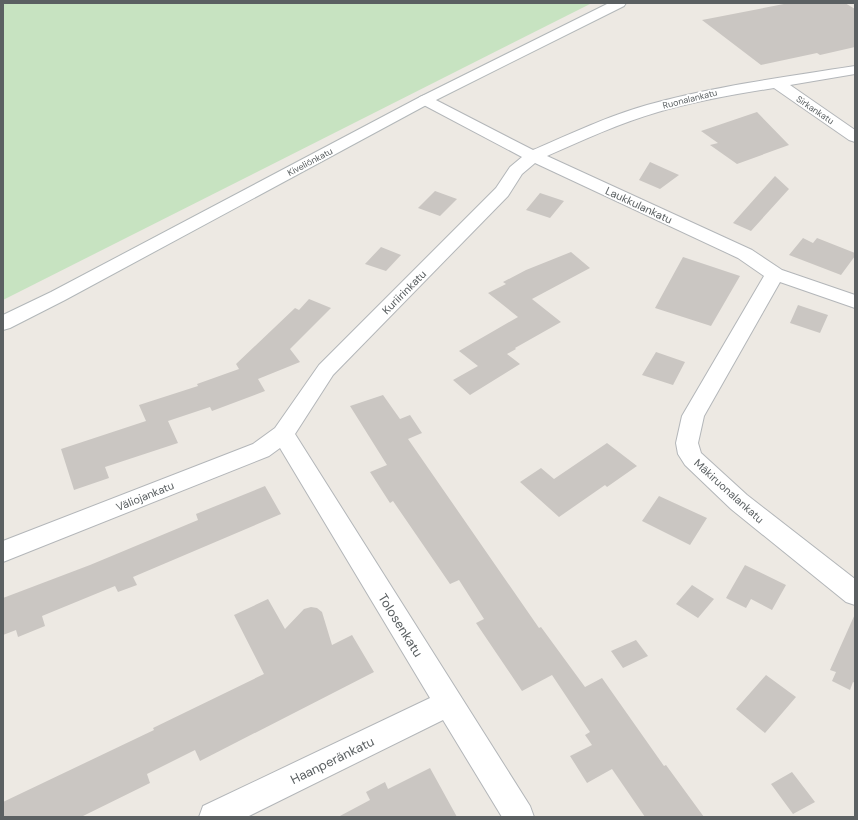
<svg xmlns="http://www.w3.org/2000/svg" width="858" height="820" font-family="'DM Sans',sans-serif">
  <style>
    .green { fill: #c7e3c1 }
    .building { fill: #cac6c2 }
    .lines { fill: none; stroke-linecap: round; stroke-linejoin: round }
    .street-casing { stroke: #b3b6b9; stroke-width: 2 }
    .secondary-casing { stroke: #b2b7b9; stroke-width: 2 }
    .street { fill: #fff; fill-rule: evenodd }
    .secondary { fill: #fff; fill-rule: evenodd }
    .labels { text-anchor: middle; stroke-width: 3.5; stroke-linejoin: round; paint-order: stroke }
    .far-street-label { font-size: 9px; fill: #5b6062; stroke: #fff }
    .street-label { font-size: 11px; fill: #5b6062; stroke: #fff }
    .near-street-label { font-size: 13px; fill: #5b6062; stroke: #fff }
  </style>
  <rect width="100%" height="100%" fill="#ede9e3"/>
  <path class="green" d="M3,3H592L3,300Z"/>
  <path class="building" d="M789,3H845L855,9V47L820,55L817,53L761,65L702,20Z
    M757,112L789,145L737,164L710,145L718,143L701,131Z
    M650,162L679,175L660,189L639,180Z
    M775,176L789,189L751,231L733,223Z
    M435,191L457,199L440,216L418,208Z
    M540,193L564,201L550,218L526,210Z
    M803,238L813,243L817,238L855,253V256L841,275L789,255Z
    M381,247L401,255L386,271L365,264Z
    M571,252L590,268L532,299L561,322L515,348L516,349L507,354L520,364L470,395L453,380L478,366L459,351L518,317L488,293L506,284L503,282L526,270Z
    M683,257L740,276L711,326L655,308Z
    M309,299L331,308L290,349L300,362L258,379L265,391L212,411L210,407L168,421L178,443L105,467L109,478L74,490L61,449L146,421L139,405L198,386L197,384L239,369L236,364L295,308L299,310Z
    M798,305L828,315L820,333L790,323Z
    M656,352L685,362L673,385L642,375Z
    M383,395L400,419L410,415L422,433L408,439L539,628L541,627L585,687L602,678L664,766L666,765L704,817H645L612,769L587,783L570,756L592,745L585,735L590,732L552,675L522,691L476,623L484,619L459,580L450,584L393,501L390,503L370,472L387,465L350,406Z
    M607,443L637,466L607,487L605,485L559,517L520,482L541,468L554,479Z
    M265,486L281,514L133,577L137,585L118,592L115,586L42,616L45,626L18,637L16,630L3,635V598L90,565L198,520L196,514Z
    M659,496L707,518L690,545L642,521Z
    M745,565L786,585L772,610L751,599L746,608L726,598Z
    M692,585L714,599L698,618L676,604Z
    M268,599L285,629L304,609L311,607L317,608L322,612L332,645L352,635L374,672L200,761L195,750L147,774L150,783L81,817H3V802L154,730L153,728L264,674L234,615Z
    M855,614V683L853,682L850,690L832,681L836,672L830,670Z
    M636,640L648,656L623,668L611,651Z
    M766,675L796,697L765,733L736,709Z
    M430,768L457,817H338L370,800L366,792L385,782L388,789Z
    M792,772L815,802L793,814L771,784Z"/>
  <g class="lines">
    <g class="street-casing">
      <path id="street" d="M855,66V74L790,85L855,130V142L849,140L774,88C735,94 696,101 658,112C620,123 583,140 547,156L752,250L782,270L855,295V308L780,282L704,416L698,443L701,453L747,495L855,579V605L846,602L731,509L685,465L678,454L676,443L682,416L764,276L738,258L535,163L522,174L508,196L333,375L295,434L530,806L534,817H502L443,720L247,817H199L203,806L430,698L280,448L269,456L3,562V541L253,444L275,428L319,365L496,188L510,167L522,157L420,103L417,100L420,97L425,95L430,97L533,150C570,134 608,116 647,105C715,86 785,77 855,66Z"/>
    </g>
    <g class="secondary-casing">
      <path id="secondary" d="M609,3H626L624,6L430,103L65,300L10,328L3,330V315L51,292L420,97Z"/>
    </g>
    <use href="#street" class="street"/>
    <use href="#secondary" class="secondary"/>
  </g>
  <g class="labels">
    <g class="far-street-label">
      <text transform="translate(690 99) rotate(-14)" y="3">Ruonalankatu</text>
      <text transform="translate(815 110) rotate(34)" y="3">Sirkankatu</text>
      <text transform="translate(310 162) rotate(-28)" y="3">Kiveliönkatu</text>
    </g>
    <g class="street-label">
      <text transform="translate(639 205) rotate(25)" y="4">Laukkulankatu</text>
      <text transform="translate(404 292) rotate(-45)" y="4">Kuriirinkatu</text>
      <text transform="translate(729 491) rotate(42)" y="4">Mäkiruonalankatu</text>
      <text transform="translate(145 496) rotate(-22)" y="4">Väliojankatu</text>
    </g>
    <g class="near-street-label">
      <text transform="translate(401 625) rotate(58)" y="5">Tolosenkatu</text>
      <text transform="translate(332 760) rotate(-26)" y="5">Haanperänkatu</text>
    </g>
  </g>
  <rect width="858" height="820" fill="none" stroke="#5b6062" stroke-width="8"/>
</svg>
